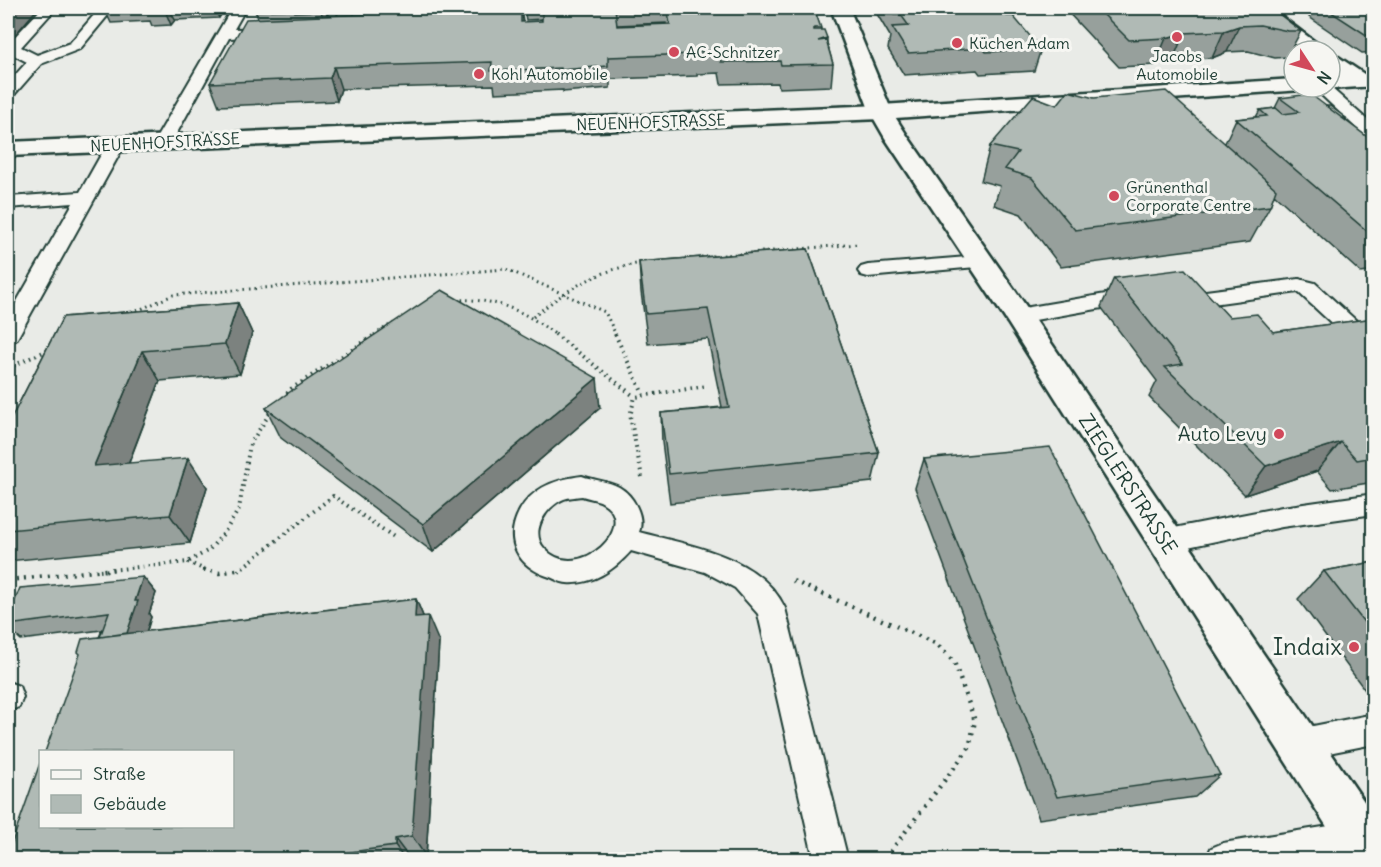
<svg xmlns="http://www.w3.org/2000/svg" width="1381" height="867" font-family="Delius,sans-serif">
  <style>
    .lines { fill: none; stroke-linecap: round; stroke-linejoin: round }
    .service-casing { stroke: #1f3d34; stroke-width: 4 }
    .minor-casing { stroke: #1f3d34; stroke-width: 5 }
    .tertiary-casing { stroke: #1f3d34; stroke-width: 5 }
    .path-far2 { stroke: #1f3d34; stroke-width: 3; stroke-dasharray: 1.5 4; stroke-linecap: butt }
    .path-far1 { stroke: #1f3d34; stroke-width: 4; stroke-dasharray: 1.5 4.5; stroke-linecap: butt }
    .path { stroke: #1f3d34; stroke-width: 4.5; stroke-dasharray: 2 6; stroke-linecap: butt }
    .service { fill: #f6f6f2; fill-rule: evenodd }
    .minor { fill: #f6f6f2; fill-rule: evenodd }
    .tertiary { fill: #f6f6f2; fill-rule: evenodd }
    .wall { fill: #97a09c; stroke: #1f3d34; stroke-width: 1.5; fill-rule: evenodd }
    .shaded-wall { fill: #7b827f; stroke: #1f3d34; stroke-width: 1.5 }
    .building { fill: #b0bab5; stroke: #1f3d34; stroke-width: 1.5 }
    .poi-dot { fill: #d1495b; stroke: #f6f6f2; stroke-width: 2 }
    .labels { text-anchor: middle; stroke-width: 6; stroke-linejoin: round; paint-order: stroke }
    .far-poi-label { font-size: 16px; fill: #1f3d34; stroke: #f6f6f2; text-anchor: start }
    .far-street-label { font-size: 16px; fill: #1f3d34; stroke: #f6f6f2 }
    .poi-label { font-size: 20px; fill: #1f3d34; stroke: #f6f6f2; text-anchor: end }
    .street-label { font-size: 20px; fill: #1f3d34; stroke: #f6f6f2 }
    .near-poi-label { font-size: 24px; fill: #1f3d34; stroke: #f6f6f2; text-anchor: end }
  </style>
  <rect width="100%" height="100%" fill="#e9ebe7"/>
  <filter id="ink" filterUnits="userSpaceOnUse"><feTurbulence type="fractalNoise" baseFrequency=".0167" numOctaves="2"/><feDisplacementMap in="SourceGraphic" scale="12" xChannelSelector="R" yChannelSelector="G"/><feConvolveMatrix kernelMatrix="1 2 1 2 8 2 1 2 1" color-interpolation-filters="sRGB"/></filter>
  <g filter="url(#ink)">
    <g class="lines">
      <g class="service-casing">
        <path id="service" d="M42,8H56L21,47L37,55L70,43L100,8H114L80,49L41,64L14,95L8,97V83L27,62L8,52V44Z
          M232,8H246L234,29L269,28L276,32L269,36L229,38L172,142L169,146H157L154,142Z
          M341,8H355L347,28L340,32L333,28Z
          M1313,87H1330L1374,126V140L1368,139Z
          M116,139L122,140L125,144L19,335L16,340L8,342V317L73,203L8,208V197L80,192L107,144L110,140Z
          M980,256L987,258L990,262L987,266L868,277L861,275L858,271L861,267L868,265Z
          M1299,279L1315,283L1374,337V357L1366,355L1298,292L1198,306L1174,299L1171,294L1174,289L1181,287L1198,292Z
          M1135,289L1142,291L1145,296L1142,301L1018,323L1011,321L1007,316L1011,311L1018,309Z
          M582,476C593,480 608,481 619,487C633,495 645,516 639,532C690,546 760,555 785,608L848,860H814L758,614L735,588L705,572L631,551C615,569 593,585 567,583C562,583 555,579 550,577C518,567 503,541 520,510C533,487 557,479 582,476ZM582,496C588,498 594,499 600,501C644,523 578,586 544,548C529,531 547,506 564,499C569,497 576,497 582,496Z
          M1374,494V514L1282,527L1164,552L1155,549L1151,541L1155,533L1164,530L1282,507Z
          M8,682L19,686L23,697L19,707L8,711Z
          M1374,714V744L1298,759L1287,755L1282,744L1287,733L1298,729Z
          M1361,821L1374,827L1373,850C1332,867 1253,860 1206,860L1211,848L1223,843Z"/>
      </g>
      <g class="minor-casing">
        <path id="minor" d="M831,8H849L892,112L908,137L1028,309L1374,816V860H1348L1008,323L885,138L870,112Z
          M1249,8H1270L1327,51H1304Z
          M1330,54L1337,56L1367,76L1370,81L1367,86C1351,89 1342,78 1330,70Z"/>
      </g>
      <g class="tertiary-casing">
        <path id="tertiary" d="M1374,74V86L1330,89L1322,87H1330V77Z
          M1294,79V87H1303L1302,90L881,119L8,156V142L881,105Z"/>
      </g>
      <path class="path-far2" d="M701,257L858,244
        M456,300C496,298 525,311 556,335
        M132,313L173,295L506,269L605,312L616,335
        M533,317C567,289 598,270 642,263
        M374,335L393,323"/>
      <path class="path-far1" d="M555,334L635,397
        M615,334L643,394
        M8,368L48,350
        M283,398L291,389L376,334
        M642,477L630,416L635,397L707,386
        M188,562L207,571
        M100,571L188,562L209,550L224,533L239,509L250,444L272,410
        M238,571L333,496L394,537"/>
      <path class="path" d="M203,569L219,573L242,569
        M8,580L115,569
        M793,581L937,644L954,662L975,721L969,748L884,860"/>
      <use href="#service" class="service"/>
      <use href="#minor" class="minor"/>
      <use href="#tertiary" class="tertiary"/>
    </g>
    <path class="wall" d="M104,8H225L219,18L175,20L171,25L152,26L150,21L111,23Z
      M257,8H327L328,16L521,8L523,22L542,21V19L526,20L524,8H814L821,30L827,38V43L833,64L831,86L779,88L778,83L721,84L719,73L697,74V76L610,79V88L563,92V90L495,93L494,85L341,89L337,101L219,106L210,83L258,18L255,11ZM666,23V24L617,26V25Z
      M878,8H970L972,10L1007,16L1041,49L1034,71L980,74L977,70L904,75L888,49L890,36L877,14Z
      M1064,8H1271L1301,31L1287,57L1275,58L1248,51L1227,52L1212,58L1173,60L1155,65L1119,67Z
      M1314,8H1374V52L1362,53L1309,17Z
      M1280,98L1326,106L1346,118L1345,120L1374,142V271L1361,273L1274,194L1270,206L1250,242L1061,267L1021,214L994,205L1000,186L981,181L990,146L1057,105L1225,143L1236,119L1256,117L1260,110L1275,108Z
      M808,249L879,453L872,482L670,503L662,442L661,413L722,407L708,339L648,344L641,292L639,262Z
      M1114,278L1273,332L1374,318V482L1332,489L1317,471L1245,495L1149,397L1157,381L1101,307Z
      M238,303L252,333L240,374L160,381L129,463L207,487L190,543L8,561V425L63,317Z
      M266,408H600L433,552L281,438Z
      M924,459L1220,775L1195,797L1039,819L915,488Z
      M1374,562V696L1370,697L1298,599L1324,571Z
      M143,577L156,593L149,614L151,617L147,631L416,599L423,616L439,642L426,857L410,860H8L102,630L21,640L8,628V617Z"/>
    <path class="shaded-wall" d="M8,8H38L9,42L8,40Z
      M164,8H169L175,20L171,25Z
      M214,8H225L219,18Z
      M322,8H327L328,10L327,12L328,17L325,26L321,11Z
      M1239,26L1227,52L1212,58L1224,31Z
      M1184,33L1173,60L1155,65L1166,38Z
      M334,67L341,89L337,101L330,78Z
      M238,303L252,333L240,374L225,344Z
      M142,351L160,381L116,496L94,466Z
      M597,378L600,408L433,552L423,524Z
      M1341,442L1317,471L1245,495L1266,466Z
      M188,458L207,487L190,543L170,515Z
      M143,577L156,593L149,614L151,617L137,660L123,645L135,601Z
      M416,599L427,626L428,616L439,642L426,857L412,836L415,617Z
      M395,839L410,859V860H405L395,846Z"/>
    <path class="building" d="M257,8H322L321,11L295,12L296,9L255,11Z
      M521,8V22L542,21V8H615L617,26L670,24L667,8H814L821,28H814V30H824L827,38L818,41L826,40L833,64L781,65L780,61L721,62L720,51L697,52V54L608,57V66L561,70V68L491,71L492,62L334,67L330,78L210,83L246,19Z
      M889,8H970L972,10L1000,8L1007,16H1013L1041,49L986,52L983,48L908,53L892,27L909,26L901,15H894Z
      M1097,8H1271L1301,31H1288L1260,25L1239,26L1224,31L1184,33L1166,38L1129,40Z
      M1325,8H1374V38H1371Z
      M1068,91L1094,98L1166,91L1276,189L1270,206L1075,230L1032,178L1005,169L1018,152L990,146L1033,96L1057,105Z
      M1310,94L1374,142V237L1236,119L1267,116L1260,110L1276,108L1283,114L1299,112L1280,98Z
      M1326,106H1330L1346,118H1342Z
      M808,249L879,453L669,474L661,413L729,407L708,309L646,314L639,262Z
      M1185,269L1229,317L1257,314L1273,332L1374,318V457L1357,460L1341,442L1266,466L1165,367L1183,364L1114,278Z
      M442,290L597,378L423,524L266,408Z
      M238,303L225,344L142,351L94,466L188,458L170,515L8,530V425L63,317Z
      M1050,447L1220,775L1057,797L924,459Z
      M1374,562V635L1324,571Z
      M143,577L135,601H138L127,633L100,637L109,612L8,625V617L20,588Z
      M416,599L415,617L428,616L412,836L395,839V846L292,860H8V854L40,763V826H232V752H45L80,654L78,652L82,639Z"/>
  </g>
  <g class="poi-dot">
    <circle cx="1177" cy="37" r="6"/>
    <circle cx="957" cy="43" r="6"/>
    <circle cx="674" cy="52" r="6"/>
    <circle cx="479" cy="74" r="6"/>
    <circle cx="1114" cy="196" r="6"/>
    <circle cx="1279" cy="434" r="6"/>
    <circle cx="1354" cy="647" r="6"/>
  </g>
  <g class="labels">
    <g class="far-poi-label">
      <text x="969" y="49">Küchen Adam</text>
      <text x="686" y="58">AC-Schnitzer</text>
      <text x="1177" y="62" text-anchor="middle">Jacobs<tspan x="1177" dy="18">Automobile</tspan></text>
      <text x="491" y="80">Kohl Automobile</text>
      <text x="1126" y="193">Grünenthal<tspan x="1126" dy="18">Corporate Centre</tspan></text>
    </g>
    <g class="far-street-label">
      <text transform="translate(651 122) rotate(-2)" y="6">NEUENHOFSTRASSE</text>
      <text transform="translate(165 142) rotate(-3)" y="6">NEUENHOFSTRASSE</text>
    </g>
    <g class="poi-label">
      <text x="1267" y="441">Auto Levy</text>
    </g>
    <g class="street-label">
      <text transform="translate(1128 484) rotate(57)" y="7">ZIEGLERSTRASSE</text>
    </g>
    <g class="near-poi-label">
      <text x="1342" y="655">Indaix</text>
    </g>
  </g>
  <rect width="1381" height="867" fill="none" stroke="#f6f6f2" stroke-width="30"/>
  <rect x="15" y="15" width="1351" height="837" fill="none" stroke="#1f3d34" stroke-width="2" filter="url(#ink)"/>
  <rect x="39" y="750" width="195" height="78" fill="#f6f6f2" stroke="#a0aca6" stroke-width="1.5"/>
  <rect x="51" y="770" width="30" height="9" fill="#f6f6f2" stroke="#a0aca6" stroke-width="1.5"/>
  <text x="93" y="780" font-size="18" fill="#1f3d34">Straße</text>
  <rect x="51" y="795" width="30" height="18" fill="#b0bab5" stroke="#a0aca6" stroke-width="1.5"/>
  <text x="93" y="810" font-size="18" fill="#1f3d34">Gebäude</text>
  <g transform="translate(1312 69) rotate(126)"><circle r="28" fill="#f6f6f2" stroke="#a0aca6" stroke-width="1.5"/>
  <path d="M0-4.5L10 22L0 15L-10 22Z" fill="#d1495b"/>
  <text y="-9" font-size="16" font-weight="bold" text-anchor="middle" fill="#1f3d34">N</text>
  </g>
</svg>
